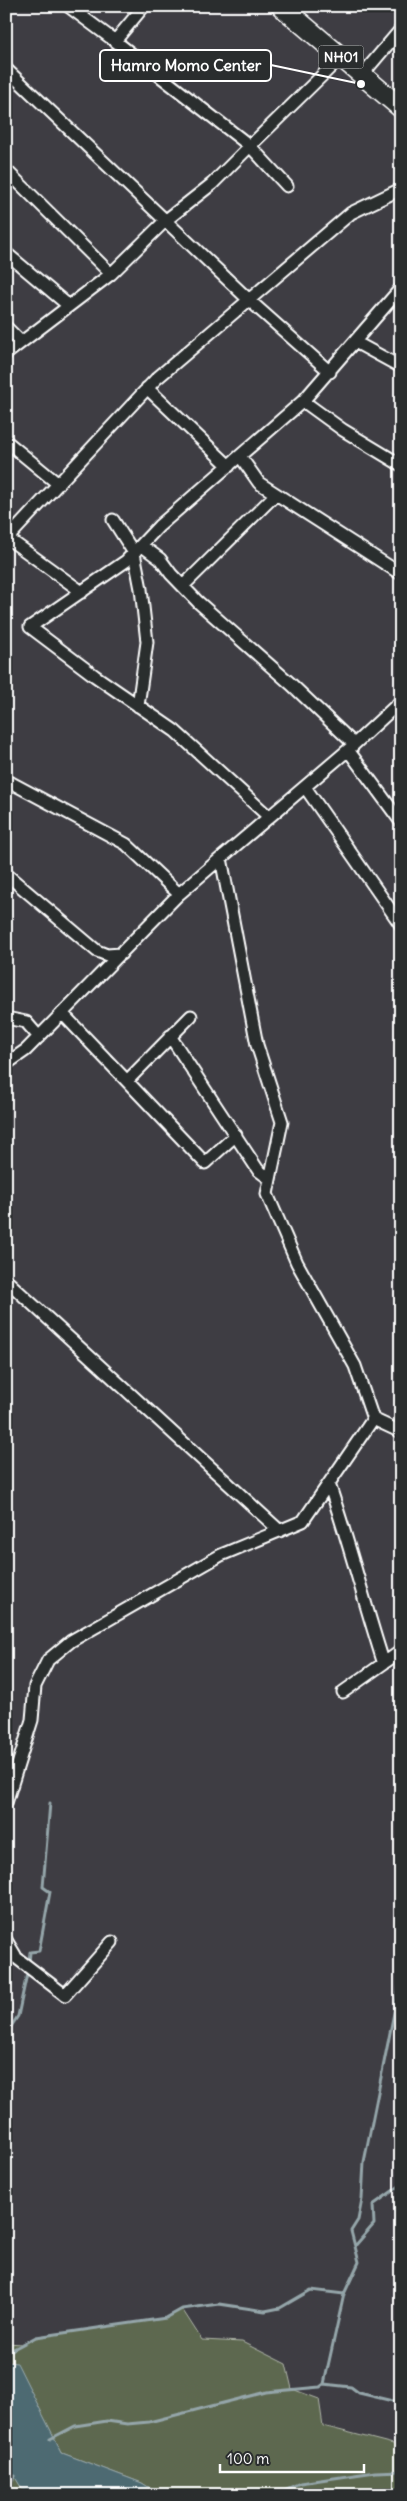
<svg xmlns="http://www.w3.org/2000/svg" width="407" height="2501" font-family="Delius,sans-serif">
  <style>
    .green { fill: #5d6850; stroke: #aeb4a8 }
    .water { fill: #4e6b72; stroke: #95a6aa }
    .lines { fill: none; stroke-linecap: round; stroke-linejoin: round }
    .stream { stroke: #95a6aa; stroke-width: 3 }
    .minor-casing { stroke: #fff; stroke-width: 15 }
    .trunk-casing { stroke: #fff; stroke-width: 22 }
    .minor { stroke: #2a2d2e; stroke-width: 11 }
    .trunk { stroke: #2a2d2e; stroke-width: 19 }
    .labels { text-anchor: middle; stroke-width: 4; stroke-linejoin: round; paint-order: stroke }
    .shield { fill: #2a2d2e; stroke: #bfc0c0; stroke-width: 1 }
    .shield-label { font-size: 14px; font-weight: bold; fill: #fff }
    .leader { fill: none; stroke: #fff; stroke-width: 2 }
    .callout-dot { fill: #fff; stroke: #2a2d2e; stroke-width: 2 }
    .callout { fill: #2a2d2e; stroke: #fff; stroke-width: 2 }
    .callout-label { font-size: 16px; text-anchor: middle; font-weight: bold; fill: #fff }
  </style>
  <rect width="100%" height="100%" fill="#3e3d43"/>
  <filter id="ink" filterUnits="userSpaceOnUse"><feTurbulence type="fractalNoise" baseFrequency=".02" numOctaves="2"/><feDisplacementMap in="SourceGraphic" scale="10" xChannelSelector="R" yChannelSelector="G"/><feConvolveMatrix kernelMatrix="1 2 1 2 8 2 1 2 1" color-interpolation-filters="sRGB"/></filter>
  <g filter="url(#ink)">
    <path class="green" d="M182,2309L202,2340L242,2342L286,2364L292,2389L319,2399L323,2426L401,2446V2495H161L142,2483L62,2453L17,2364L6,2362V2343L23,2344L36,2337L166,2318Z
      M6,2462L22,2488L48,2495H6Z"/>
    <path class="water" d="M6,2362L17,2363L62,2453L142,2483L161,2495H48L22,2489L6,2462Z"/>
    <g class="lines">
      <path class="stream" d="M29,1963L30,1952L39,1951L50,1892L43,1887L50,1803
        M6,2034L18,2016L28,1969
        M355,2246L374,2224L373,2205L401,2185
        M6,2353L36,2337L166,2318L182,2309L219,2304L265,2311L280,2308L311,2290L344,2294
        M324,2384L351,2387L359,2393L401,2403
        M50,2439L75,2426L107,2421L127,2424L149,2422L266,2392L320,2387L324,2384L344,2294L359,2262L351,2231L358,2220L362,2199L364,2162L401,1978
        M6,2488L15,2476
        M273,2495L300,2483L375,2472L401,2471"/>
      <g class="minor-casing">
        <path id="minor" d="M68,6L115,41L144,6
          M6,69L249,300L330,372
          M362,75L401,29
          M6,170L111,274
          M287,186L250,146L341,57
          M6,253L69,306
          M6,327L21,342
          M355,342L401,367
          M6,354L111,274L165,221L212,184L250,146L115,41
          M147,388L229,466
          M303,401L343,430L401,465
          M6,441L57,483
          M240,456L259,483L401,574
          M113,520L134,553L141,589L147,642L138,706
          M6,537L82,592
          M6,540L156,379L351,213L401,189
          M141,545L160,559L171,574L198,602L291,684L354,744
          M183,586L276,494
          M348,750L401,822
          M6,780L126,844L179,894
          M305,787L401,925
          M268,816L175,731L95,676L30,627L126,561L159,526L303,401L401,288
          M6,874L97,951L107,955L121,954
          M62,1013L205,1163L236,1135
          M6,1018L26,1022L39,1037
          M170,1036L258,1170L270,1179
          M6,1064L26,1050L179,894L221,858
          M127,1081L191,1016
          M6,1280L280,1531
          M373,1419L401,1432
          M329,1484C349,1542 364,1602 383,1661
          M343,1692L401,1651
          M6,1803L32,1720L35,1686L48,1660L71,1641L221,1555L303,1521L373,1419L355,1366L297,1263L267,1194L282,1122L257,1045L221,858L348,750L401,701
          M6,1940L15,1955L6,1960
          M14,1956L65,1995L112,1942"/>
      </g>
      <g class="trunk-casing">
        <path id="trunk" d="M281,6L401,108"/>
      </g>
      <use href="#minor" class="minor"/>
      <use href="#trunk" class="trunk"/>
    </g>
  </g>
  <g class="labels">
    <rect class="shield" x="318.5" y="45.5" width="45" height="23" rx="4"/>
    <g class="shield-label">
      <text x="341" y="62">NH01</text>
    </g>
  </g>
  <path class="leader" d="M361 84L271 65"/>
  <circle class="callout-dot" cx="361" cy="84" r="5"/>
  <rect class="callout" x="100" y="50" width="171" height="31" rx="5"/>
  <g class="callout-label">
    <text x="186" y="71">Hamro Momo Center</text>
  </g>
  <rect width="407" height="2501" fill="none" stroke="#2a2d2e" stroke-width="25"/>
  <rect x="12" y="12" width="382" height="2476" fill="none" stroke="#fff" stroke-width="2" filter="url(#ink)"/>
  <path d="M220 2464v8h144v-8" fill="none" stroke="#ffffff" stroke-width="2.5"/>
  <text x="227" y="2464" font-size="15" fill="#ffffff" stroke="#2a2d2e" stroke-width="4" paint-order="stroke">100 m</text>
</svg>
